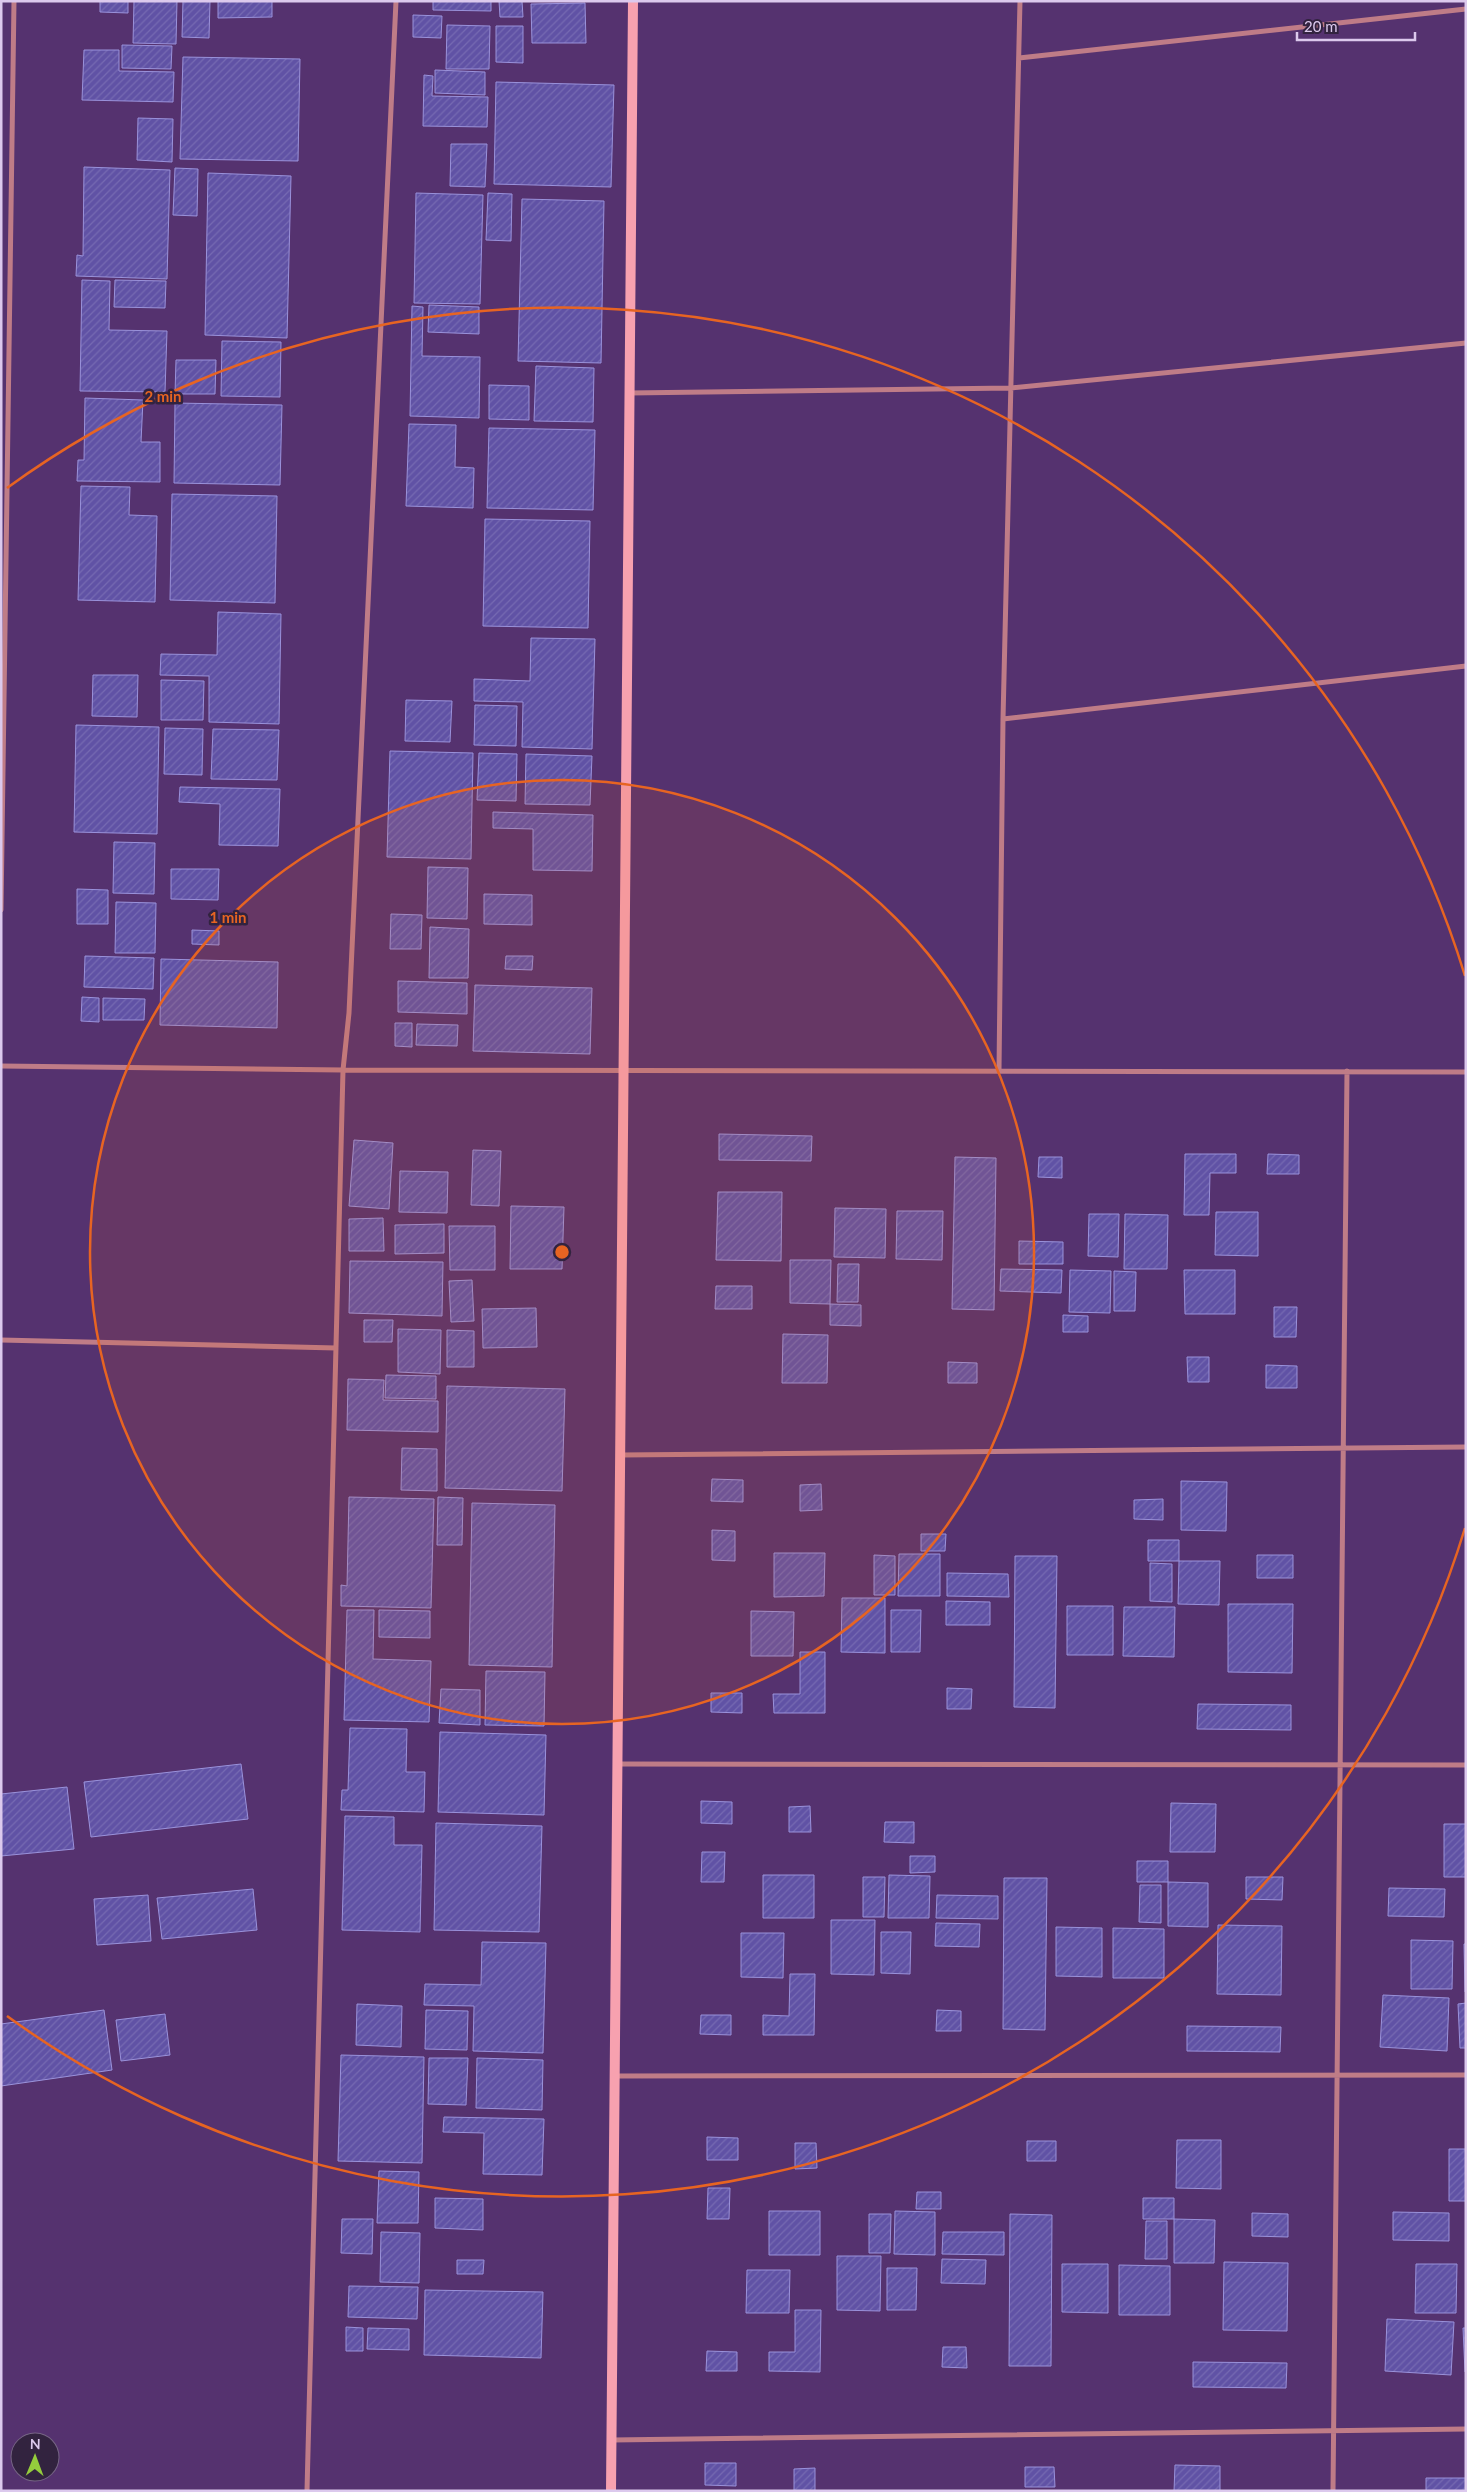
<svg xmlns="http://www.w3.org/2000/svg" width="1467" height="2492" font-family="Lato,sans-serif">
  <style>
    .building { fill: url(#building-hatch); stroke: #9a92db }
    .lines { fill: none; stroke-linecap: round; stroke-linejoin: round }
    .street { stroke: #bf7c87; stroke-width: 5 }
    .secondary { stroke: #f7a1af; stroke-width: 10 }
    .ring { fill: none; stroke: #e76422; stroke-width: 2.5 }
    .centre { fill: #e76422; stroke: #32233f; stroke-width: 2.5 }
    .ring-label { font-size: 15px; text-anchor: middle; font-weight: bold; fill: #e76422; stroke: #32233f; stroke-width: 5; stroke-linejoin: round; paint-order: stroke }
  </style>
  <defs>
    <pattern id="building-hatch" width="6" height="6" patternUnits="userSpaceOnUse" patternTransform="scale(1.25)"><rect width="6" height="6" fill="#6052a5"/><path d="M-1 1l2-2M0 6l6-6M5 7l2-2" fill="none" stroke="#766ab2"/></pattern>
  </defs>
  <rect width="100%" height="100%" fill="#55326f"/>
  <path class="building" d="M100,1H128V13L100,12Z
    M134,1H177L176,44L133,43Z
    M183,1H210L209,38L182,37Z
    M218,1H272V17L218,18Z
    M433,1H491V11L433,10Z
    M499,1H522L523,17H500Z
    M585,3L586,43H532L531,4Z
    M413,15L442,16L441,38L413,37Z
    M447,25L490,26L489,69H446Z
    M496,26H523V63L496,62Z
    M122,45L172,46L171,69L122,68Z
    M84,50H119V71L174,72L173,102L82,100Z
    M183,57L300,59L298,161L180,159Z
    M435,70L485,72V95L435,93Z
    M424,75L433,76L432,96L488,97L487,127L423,126Z
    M496,82L614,85L611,187L494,184Z
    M138,118L173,119L172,162L137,160Z
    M451,144H487L485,187L450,186Z
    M84,167L170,170L167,279L76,276L77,255L83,256Z
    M175,168L198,169L197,216L173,215Z
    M208,173L291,176L287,338L205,335Z
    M416,193L483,195L480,304L414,303Z
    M488,193L512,194L511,241L486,240Z
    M522,199L604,201L601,363L518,361Z
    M82,280L110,281L109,330L167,331L165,392L80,391Z
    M115,280L166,281L165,308L114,307Z
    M429,305L479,307V334L428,332Z
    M412,306L423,307L422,356L480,357L479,418L410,416Z
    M222,341L281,342L280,397L221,396Z
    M176,360H216L215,394H175Z
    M536,366L594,368L593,422L534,421Z
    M489,385L529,386V420L489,419Z
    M85,398L143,400L141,442H160V482L77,481L78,460H84Z
    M175,403L282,405L280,485L174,483Z
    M409,424L456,425L455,467L474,468L473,508L406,506Z
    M489,428L595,430L593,510L487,508Z
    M81,486L130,487L129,515L157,516L155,602L78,600Z
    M172,494L277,496L275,603L170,600Z
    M485,519L590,521L588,628L483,626Z
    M218,612L281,614L279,724L209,722V676L160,675L161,654L217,655Z
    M531,638L595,639L592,749L522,747L523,702L474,701V679L530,681Z
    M93,675H138L137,717L92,716Z
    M161,680L204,681L203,720H161Z
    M406,700L452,701L450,742L405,741Z
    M475,705L517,706L516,746L474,745Z
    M76,725L159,727L157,834L74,832Z
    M165,728L203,729L202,775L164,774Z
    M213,729L279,730L277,780L211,779Z
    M390,751L473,753L471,859L387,857Z
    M479,753L517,754L516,801L477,800Z
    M526,754L592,756L590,805L525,804Z
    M180,787L280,789L278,846L219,845L220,804L179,802Z
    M493,812L593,815L592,871L533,870V829L493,828Z
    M114,842L155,843L154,894L113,893Z
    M428,867L468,868L467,919L427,918Z
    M171,869H219L218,900L171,899Z
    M77,889L108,890V924H77Z
    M484,894L532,895V925L484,924Z
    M116,902L156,903L155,953H115Z
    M391,914L422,915L421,949H390Z
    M430,927L469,929L468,978H429Z
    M192,930L219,931V945L192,944Z
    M85,956L154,958L153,989L84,987Z
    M506,956H533L532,970L505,969Z
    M161,959L278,962L277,1028L160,1025Z
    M398,981L467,983V1014L398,1012Z
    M475,985L592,988L590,1054L473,1051Z
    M82,997L99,998V1022L81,1021Z
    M103,998L145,999L144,1020H103Z
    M395,1023H412V1047L395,1046Z
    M417,1024L458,1025L457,1046L416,1045Z
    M719,1134L812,1136L811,1161L719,1160Z
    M354,1140L393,1143L389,1209L349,1206Z
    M473,1150L501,1151L499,1206L471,1205Z
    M1185,1154H1236V1173H1210L1209,1215H1184Z
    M1268,1154L1299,1155V1174H1267Z
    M955,1157L996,1158L994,1310L952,1309Z
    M1039,1157H1062V1178L1038,1177Z
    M400,1171L448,1172L447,1213L399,1212Z
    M718,1192H782L781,1261L716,1260Z
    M511,1206L564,1207L562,1269H510Z
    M835,1208L886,1209L885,1258L834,1257Z
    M897,1211H943L942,1260L896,1259Z
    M1216,1212H1258V1256L1215,1255Z
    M1089,1214H1119L1118,1257L1088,1256Z
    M1125,1214L1168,1215L1167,1269H1124Z
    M383,1218L384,1251H349V1219Z
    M444,1224V1253L395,1254V1225Z
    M449,1226H495V1270H450Z
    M1019,1241L1063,1242V1264H1019Z
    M790,1260H831L830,1304L790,1303Z
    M350,1261L443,1262L442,1316L349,1313Z
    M838,1264H859L858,1302H837Z
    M1001,1269L1062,1270L1061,1293L1000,1291Z
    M1070,1270L1111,1271L1110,1313L1069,1312Z
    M1184,1270H1235V1314H1185Z
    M1114,1271L1136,1272L1135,1311H1114Z
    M472,1280L474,1321L451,1322L449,1281Z
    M716,1286H752V1309H715Z
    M830,1304L861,1305V1326L830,1325Z
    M1274,1307H1297L1296,1337H1274Z
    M536,1308L537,1347L483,1348L482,1309Z
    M1063,1315L1088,1316V1332H1063Z
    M364,1320H393L392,1342H364Z
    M398,1329L441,1330L440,1374L398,1372Z
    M447,1330L474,1331V1367H447Z
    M783,1334L828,1335L827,1383H782Z
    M1187,1357H1209V1382H1188Z
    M948,1362L977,1363V1383H948Z
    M1266,1365L1297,1366V1388H1266Z
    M386,1375L436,1376V1399L385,1398Z
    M348,1379L384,1380L383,1400L438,1401V1432L347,1430Z
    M447,1386L565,1389L562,1491L445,1488Z
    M402,1448L437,1449V1491L401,1490Z
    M712,1479L743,1480V1502L711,1501Z
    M1181,1481L1227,1482L1226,1531L1181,1530Z
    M821,1484L822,1510L800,1511V1485Z
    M349,1497L434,1499L431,1608L341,1606V1585L347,1586Z
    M438,1497L463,1498L462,1545H437Z
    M1163,1499V1520L1134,1519V1500Z
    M472,1503L555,1505L552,1667L469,1665Z
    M712,1530L735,1531V1561L712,1560Z
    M921,1534H946L945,1551H921Z
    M1148,1540H1179V1561H1148Z
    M774,1553H825L824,1596L774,1597Z
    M899,1554H940V1596H898Z
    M874,1555L895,1556V1595H874Z
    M1257,1555H1293V1578H1257Z
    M1015,1556H1057L1055,1708L1014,1707Z
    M1179,1561H1220L1219,1605L1178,1604Z
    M1150,1563L1172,1564V1602L1150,1601Z
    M947,1573L1008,1574L1009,1597L947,1596Z
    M842,1598H885V1653L841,1652Z
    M946,1601L990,1602V1625H946Z
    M1228,1604H1293L1292,1673L1228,1672Z
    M1067,1606H1113V1655H1067Z
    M1124,1607H1175L1174,1657L1123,1656Z
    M347,1610H374L373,1659L431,1661L429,1722L344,1720Z
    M379,1610L430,1611V1638L379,1637Z
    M891,1610H921L920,1652H891Z
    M751,1611L794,1612L793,1656H751Z
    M800,1652H825V1713H774L773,1694H800Z
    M486,1671L545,1672L544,1726L485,1725Z
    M947,1688L972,1689L971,1709H947Z
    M441,1689L480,1690V1725L439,1723Z
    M711,1693H742V1713L711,1712Z
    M1198,1704L1291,1705V1730L1197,1729Z
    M350,1728L407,1729L406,1772H425L424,1812L341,1810L342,1790H348Z
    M440,1732L546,1735L544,1815L438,1812Z
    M241,1764L248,1819L91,1837L84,1782Z
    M67,1787L74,1849L1,1856V1794Z
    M701,1801L732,1802V1824L701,1823Z
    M1171,1803L1216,1804L1215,1852H1170Z
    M810,1806L811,1832H789V1807Z
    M345,1816L394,1817V1845H422L420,1932L342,1930Z
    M885,1822H914V1843L884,1842Z
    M436,1823L542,1826L539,1932L434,1930Z
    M1444,1824H1466V1877H1444Z
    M702,1852H725L724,1882H701Z
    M910,1856H935V1872L910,1873Z
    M1137,1861H1168V1882H1137Z
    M763,1875H814V1918H763Z
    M889,1875L930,1876L929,1918H888Z
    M863,1877H885L884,1917H863Z
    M1246,1877H1283L1282,1900L1246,1899Z
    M1004,1878H1047L1045,2030L1003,2029Z
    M1168,1882L1208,1883V1927L1168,1926Z
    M1140,1885H1161V1923L1139,1922Z
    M1389,1888L1445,1889L1444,1917L1388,1916Z
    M253,1889L257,1930L162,1939L157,1898Z
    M148,1895L151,1941L97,1945L94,1899Z
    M937,1895L998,1896V1919L936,1918Z
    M831,1920H875L874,1975L831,1974Z
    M936,1923L980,1924L979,1947L935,1946Z
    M1218,1925L1282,1926L1281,1995L1217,1994Z
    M1056,1927L1102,1928V1977L1056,1976Z
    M1113,1928L1164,1929V1978H1113Z
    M881,1932H911L910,1974L881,1973Z
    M741,1933H784L783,1978L741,1977Z
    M1411,1940L1453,1941L1452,1989H1411Z
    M482,1942L546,1943L543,2053L473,2051L474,2006L424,2005L425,1984L481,1985Z
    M1464,1944H1466V1992H1465Z
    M790,1974H815L814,2035H763V2015L789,2016Z
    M1383,1995L1449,1998L1447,2051L1380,2047Z
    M1466,2003V2048H1460L1458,2004Z
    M357,2004L402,2006L401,2047L356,2045Z
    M104,2010L112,2070L1,2086V2024Z
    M426,2010L468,2011L467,2050L425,2049Z
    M937,2010L961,2011V2031H936Z
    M165,2014L170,2055L121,2061L116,2020Z
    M701,2015H731V2035L700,2034Z
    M1187,2026L1281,2027L1280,2052L1187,2051Z
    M341,2055L424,2057L422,2163L338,2161Z
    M429,2058H468L466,2105L428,2104Z
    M477,2058L543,2060L542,2110L476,2108Z
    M444,2117L544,2119L542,2175L483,2174L484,2133L443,2132Z
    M707,2137L738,2138V2160H707Z
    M1177,2140H1221V2189L1176,2188Z
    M1027,2141H1056V2161H1027Z
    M795,2143H816L817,2168L795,2169Z
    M1449,2149H1466V2201H1449Z
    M379,2171L419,2172L418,2223H377Z
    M708,2188H730L729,2219H707Z
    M917,2192H941V2209H916Z
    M435,2198L483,2199V2230L435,2228Z
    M1143,2198H1174V2219H1143Z
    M769,2211H820V2255H769Z
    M895,2211L935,2212V2255L894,2254Z
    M1393,2212L1449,2213V2241L1393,2240Z
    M1252,2213L1288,2214V2237L1252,2236Z
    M869,2214H891L890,2253H869Z
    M1010,2214L1052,2215L1051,2366H1009Z
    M342,2219H373L372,2254L341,2253Z
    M1174,2219L1215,2220L1214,2263H1174Z
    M1146,2221H1167V2259H1145Z
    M381,2232L420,2233L419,2283L380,2282Z
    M943,2232H1004V2255L942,2254Z
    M837,2256H881L880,2311L837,2310Z
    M942,2259L986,2260L985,2284L941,2283Z
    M457,2260H484L483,2274H457Z
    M1224,2262L1288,2263L1287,2331L1223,2330Z
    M1062,2264H1108V2313L1062,2312Z
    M1416,2264H1457L1456,2313H1415Z
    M1119,2265L1170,2266V2315H1119Z
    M887,2268H917L916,2310H887Z
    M747,2270H790L789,2313H746Z
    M349,2286L418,2287L417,2319L348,2317Z
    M425,2290L543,2292L541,2358L424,2355Z
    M795,2310H821L820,2372L769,2371V2352H795Z
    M1387,2319L1454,2322L1451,2375L1385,2371Z
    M346,2327L363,2328V2351H346Z
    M368,2328L409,2329V2350L367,2349Z
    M1463,2328H1466V2372H1465Z
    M943,2347H966L967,2368L942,2367Z
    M707,2351L737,2352V2371H706Z
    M1193,2362L1287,2363L1286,2388L1193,2387Z
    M705,2463H736V2486L705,2485Z
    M1175,2465L1220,2466V2491H1174Z
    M1025,2467H1054L1055,2487H1025Z
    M815,2468V2491H794V2469Z
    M1426,2478H1466V2491H1426Z"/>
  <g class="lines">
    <path class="street" d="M1019,58L1466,9
      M629,393L1011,388L1466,343
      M1003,719L1466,666
      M1,910L14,1
      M1,1066L343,1070L1466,1072
      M999,1071L1003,719L1020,1
      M1,1340L336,1348
      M620,1455L1466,1447
      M617,1764L1466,1765
      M615,2076L1466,2075
      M612,2440L1466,2429
      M307,2491L343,1070L349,1013L396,1
      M1333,2491L1347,1071"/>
    <path class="secondary" d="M611,2491L633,1"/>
  </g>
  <circle cx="562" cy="1252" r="472" fill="#e76422" fill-opacity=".12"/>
  <g class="ring">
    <circle cx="562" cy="1252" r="472"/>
    <path d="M1465 1528A944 944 0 0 1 7 2016M7 488A944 944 0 0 1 1465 976"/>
  </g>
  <circle cx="562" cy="1252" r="8" class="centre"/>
  <g class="ring-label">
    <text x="163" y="402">2 min</text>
    <text x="228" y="923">1 min</text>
  </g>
  <rect width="1467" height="2492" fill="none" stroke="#dcc9ed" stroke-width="5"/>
  <g transform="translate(35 2457) rotate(1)"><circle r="24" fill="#32233f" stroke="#766585"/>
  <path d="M0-4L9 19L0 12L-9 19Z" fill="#94cc3c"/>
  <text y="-8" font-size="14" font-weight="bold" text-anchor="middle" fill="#dcc9ed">N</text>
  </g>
  <path d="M1297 32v8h118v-8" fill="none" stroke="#dcc9ed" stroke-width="2.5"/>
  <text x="1304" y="32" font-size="15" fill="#dcc9ed" stroke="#32233f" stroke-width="4" paint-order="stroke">20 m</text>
</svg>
